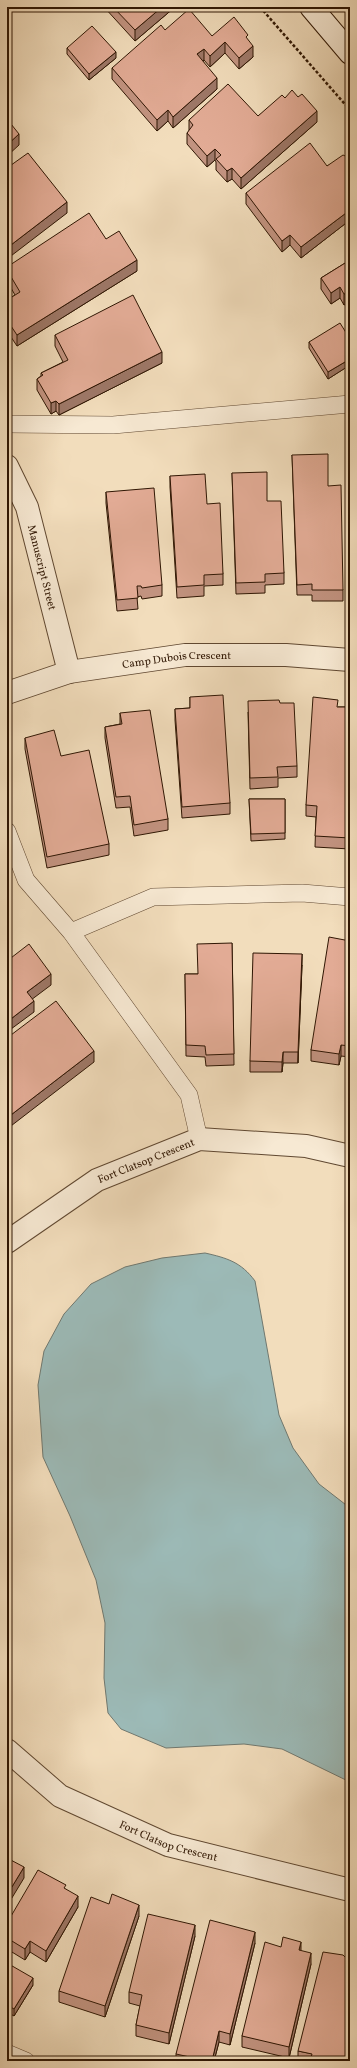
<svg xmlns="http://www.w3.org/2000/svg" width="357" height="2068" font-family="Vollkorn,serif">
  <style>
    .water { fill: #9cbab7; stroke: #70786f }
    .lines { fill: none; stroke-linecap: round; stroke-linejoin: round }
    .lane-casing { stroke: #604831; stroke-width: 18 }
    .street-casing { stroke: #604831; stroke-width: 24 }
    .secondary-casing { stroke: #2f1603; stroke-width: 24 }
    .path { stroke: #2f1603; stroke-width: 2.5; stroke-dasharray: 3 2; stroke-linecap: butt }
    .lane { stroke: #f7e9d3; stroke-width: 17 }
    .street { stroke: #f7e9d3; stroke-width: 22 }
    .secondary { stroke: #f7e9d3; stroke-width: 22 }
    .wall { fill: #c29380; stroke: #2f1603 }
    .shaded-wall { fill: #9e7868; stroke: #2f1603 }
    .building { fill: #e2ab95; stroke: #2f1603 }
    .labels { text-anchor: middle; stroke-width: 3.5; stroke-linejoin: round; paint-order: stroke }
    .street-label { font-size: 11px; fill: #2f1603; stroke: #f7e9d3 }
  </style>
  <rect width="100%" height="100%" fill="#f2ddbc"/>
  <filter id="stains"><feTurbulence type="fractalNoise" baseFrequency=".005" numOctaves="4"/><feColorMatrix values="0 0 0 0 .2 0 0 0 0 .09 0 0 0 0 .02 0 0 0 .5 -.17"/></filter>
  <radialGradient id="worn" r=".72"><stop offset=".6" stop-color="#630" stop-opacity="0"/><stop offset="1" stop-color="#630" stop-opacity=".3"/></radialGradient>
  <path class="water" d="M205,1253C227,1258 241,1262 255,1281L279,1415L293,1448L319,1484L350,1508V1782L282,1749L244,1744L166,1748L121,1729L108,1713L104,1678L105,1623L96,1580L70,1516L43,1457L38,1385L44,1351L64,1314L91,1284L125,1267L162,1258Z"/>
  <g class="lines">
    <g class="lane-casing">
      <path id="lane" d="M7,424L113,425L350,404
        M7,831L26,880L71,932L189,1095L199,1139
        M71,932L153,897L302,893L350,897
        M7,2053L26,2061"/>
    </g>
    <g class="street-casing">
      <g id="street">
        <path id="s1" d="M7,466L27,507L69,672"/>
        <path id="s2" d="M7,693L69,672L185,655H286L350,660"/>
        <path id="s3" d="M7,1242L97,1180L199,1139L306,1146L350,1156"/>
        <path id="s4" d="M7,1750L60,1796L168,1845L350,1890"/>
      </g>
    </g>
    <g class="secondary-casing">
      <path id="secondary" d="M311,7L350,53"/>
    </g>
    <path class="path" d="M260,7L350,110"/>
    <use href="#lane" class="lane"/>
    <use href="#street" class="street"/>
    <use href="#secondary" class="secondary"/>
  </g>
  <path class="wall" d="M104,7H175L135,41Z
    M212,36L248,40L253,57L239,69L225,53L210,67L204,60L203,61L217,89L173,128L168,121L157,131L112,79V68Z
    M67,48L116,58L89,80L67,54Z
    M285,98L317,122L241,189L232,179L227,182L216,170V162L215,160L207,167L187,144V133L189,131V120L258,116Z
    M350,158V220L301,258L290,245L282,252L246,204V193Z
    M106,239L137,271L17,346L7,331V300L15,295L7,281V267Z
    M350,260L344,305L340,298L331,304L321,289V278Z
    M55,335L162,363L59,415L56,411L51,414L37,390V379L41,376V373L63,362L55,346Z
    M350,339V365L328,379L309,348V342Z
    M292,455L343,590V601H312V595H297Z
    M232,473L267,501L284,573V584L265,585V593L236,594Z
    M170,476L207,504L223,574V585L204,586V596L177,598L170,487Z
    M106,492L162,585V596L142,599L141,596L137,597L138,609L117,611L106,503Z
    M190,697L230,803V814L182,818L175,720V709L190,708Z
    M338,707H350V849L315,847L316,817L306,816V805Z
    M248,712L297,766V777L278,778V787L250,789Z
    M120,713L168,819V830L134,836L130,807L116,808L105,738V727L120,724Z
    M25,738L61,756L109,844V855L47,868L25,749Z
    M249,799H285V839L251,841Z
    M350,941V1057L341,1056L339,1065L311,1061V1050Z
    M232,943L234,1065L206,1066L205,1057L186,1056L185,974H198Z
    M302,965L298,1063H283L282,1072H250V1061Z
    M66,1889L78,1907L46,1962L30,1952L25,1960L7,1949V1923Z
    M139,1916L105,2017L59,2002V1991Z
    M195,1936L169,2044L136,2036V2025L140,2006L129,2003V1992Z
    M255,1943L230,2045L219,2042L214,2061H176V2054Z
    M281,1947L301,1951L311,1964L289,2058L242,2047V2036Z
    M7,1963L33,1985L14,2016L7,2012Z
    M298,2051L350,2061H298Z"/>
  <path class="shaded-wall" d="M162,7H175L135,41V30Z
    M225,42V53L210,67V56Z
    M253,46V57L239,69V58Z
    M204,49V60L197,65V54Z
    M116,52V58L89,80V74Z
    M217,78V89L173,128V117Z
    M168,110V121L157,131V120Z
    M317,111V122L241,189V178Z
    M19,134V145L7,156V145Z
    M215,149V160L207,167V156Z
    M232,168V179L227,182V171Z
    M67,202V213L7,259V248Z
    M350,210V220L301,258V247Z
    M290,235V245L282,252V241Z
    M137,260V271L17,346V335Z
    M340,287V298L331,304V293Z
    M350,292V303L344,305V294Z
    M162,352V363L59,415V404Z
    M350,359V365L328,379V372Z
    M56,401V411L51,414V403Z
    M302,954V965L298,1063V1052Z
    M51,974V985L27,1003V992Z
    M34,1001V1012L7,1032V1022Z
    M341,1045V1056L339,1065V1054Z
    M94,1051V1062L7,1129V1118Z
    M283,1052V1063L282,1072V1062Z
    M24,1867V1878L7,1906V1895Z
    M78,1896V1907L46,1962V1951Z
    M139,1905V1916L105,2017V2006Z
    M195,1925V1936L169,2044V2033Z
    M255,1932V1943L230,2045V2034Z
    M30,1941V1952L25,1960V1949Z
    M301,1942V1953L299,1950Z
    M311,1953V1964L289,2058V2047Z
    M33,1978V1985L14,2016V2009Z
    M219,2031V2042L214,2061H212Z
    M350,2050V2061H347Z"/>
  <path class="building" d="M113,7H162L135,30Z
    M189,9L212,36L234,17L248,35L246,37L253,46L239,58L225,42L210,56L204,49L197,54L217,78L173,117L168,110L157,120L112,68L161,25L165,30Z
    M92,26L116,52L89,74L67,48Z
    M228,84L258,116L282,95L285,98L292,90L298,97L302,94L317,111L241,178L232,168L227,171L216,159L221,155L215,149L207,156L187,133L193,125L189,120Z
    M7,119L19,134L7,145Z
    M310,143L327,166L343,155L350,158V210L301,247L290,235L282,241L246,193Z
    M28,153L67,202L7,248V168Z
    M89,213L106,239L119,231L137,260L17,335L7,320V300L20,292L7,270V267Z
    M350,260V292L344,294L340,287L331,293L321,278Z
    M133,295L162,352L59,404L56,401L51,403L37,379L43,375L41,373L68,360L55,335Z
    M340,323L350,339V359L328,372L309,342Z
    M328,454V486L341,485L343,590H312V584L297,585L292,455Z
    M267,472V501H281L284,573L265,574V582L236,583L232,473Z
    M205,474L207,504L220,503L223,574L204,575V585L177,587L170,476Z
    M154,488L162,585L142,588L141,586H137L138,598L117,600L106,492Z
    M223,695L230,803L182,807L175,709L190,708V697Z
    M313,697L338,700L337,707H350V838L315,836L317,806L306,805Z
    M279,700L280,703H294L297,766L277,767L278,777L250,778L248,701Z
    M150,710L168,819L134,825L130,796L116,797L105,727L122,724L120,713Z
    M54,730L61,756L89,750L109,844L47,857L25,738Z
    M249,799H285V833L251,834Z
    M329,937L350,941V1046L341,1045L339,1054L311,1050Z
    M232,943L234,1054L206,1055L205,1046L186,1045L185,974H198L197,944Z
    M29,944L51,974L27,992L34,1001L7,1022V961Z
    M253,953L302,954L298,1052H283L282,1062L250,1061Z
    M56,1001L94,1051L7,1118V1038Z
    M7,1858L24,1867L7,1895Z
    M38,1870L66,1885L64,1888L78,1896L46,1951L30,1941L25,1949L7,1938V1923Z
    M112,1894L139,1905L105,2006L59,1991L91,1897L109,1904Z
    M148,1914L195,1925L169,2033L136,2025L142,1995L129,1992Z
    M210,1920L255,1932L230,2034L219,2031L212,2061H208L176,2054Z
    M283,1937L301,1942L299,1950L311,1953L289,2047L242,2036L265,1942L281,1947Z
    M323,1952L343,1955L350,1962V2050L347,2061H310L312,2054L298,2051Z
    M7,1963L33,1978L14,2009L7,2005Z"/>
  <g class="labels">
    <g class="street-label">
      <text dy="4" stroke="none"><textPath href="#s1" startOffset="108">Manuscript Street</textPath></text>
      <text dy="4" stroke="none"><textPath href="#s2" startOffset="174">Camp Dubois Crescent</textPath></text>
      <text dy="4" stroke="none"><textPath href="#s3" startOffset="162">Fort Clatsop Crescent</textPath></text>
      <text dy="4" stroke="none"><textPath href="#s4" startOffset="188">Fort Clatsop Crescent</textPath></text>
    </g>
  </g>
  <rect width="357" height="2068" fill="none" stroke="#f2ddbc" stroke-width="24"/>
  <rect x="8" y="8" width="341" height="2052" fill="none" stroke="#2f1603" stroke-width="2"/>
  <rect x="12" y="12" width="333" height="2044" fill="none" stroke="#2f1603"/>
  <rect width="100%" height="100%" filter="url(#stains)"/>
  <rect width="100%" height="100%" fill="url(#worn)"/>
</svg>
